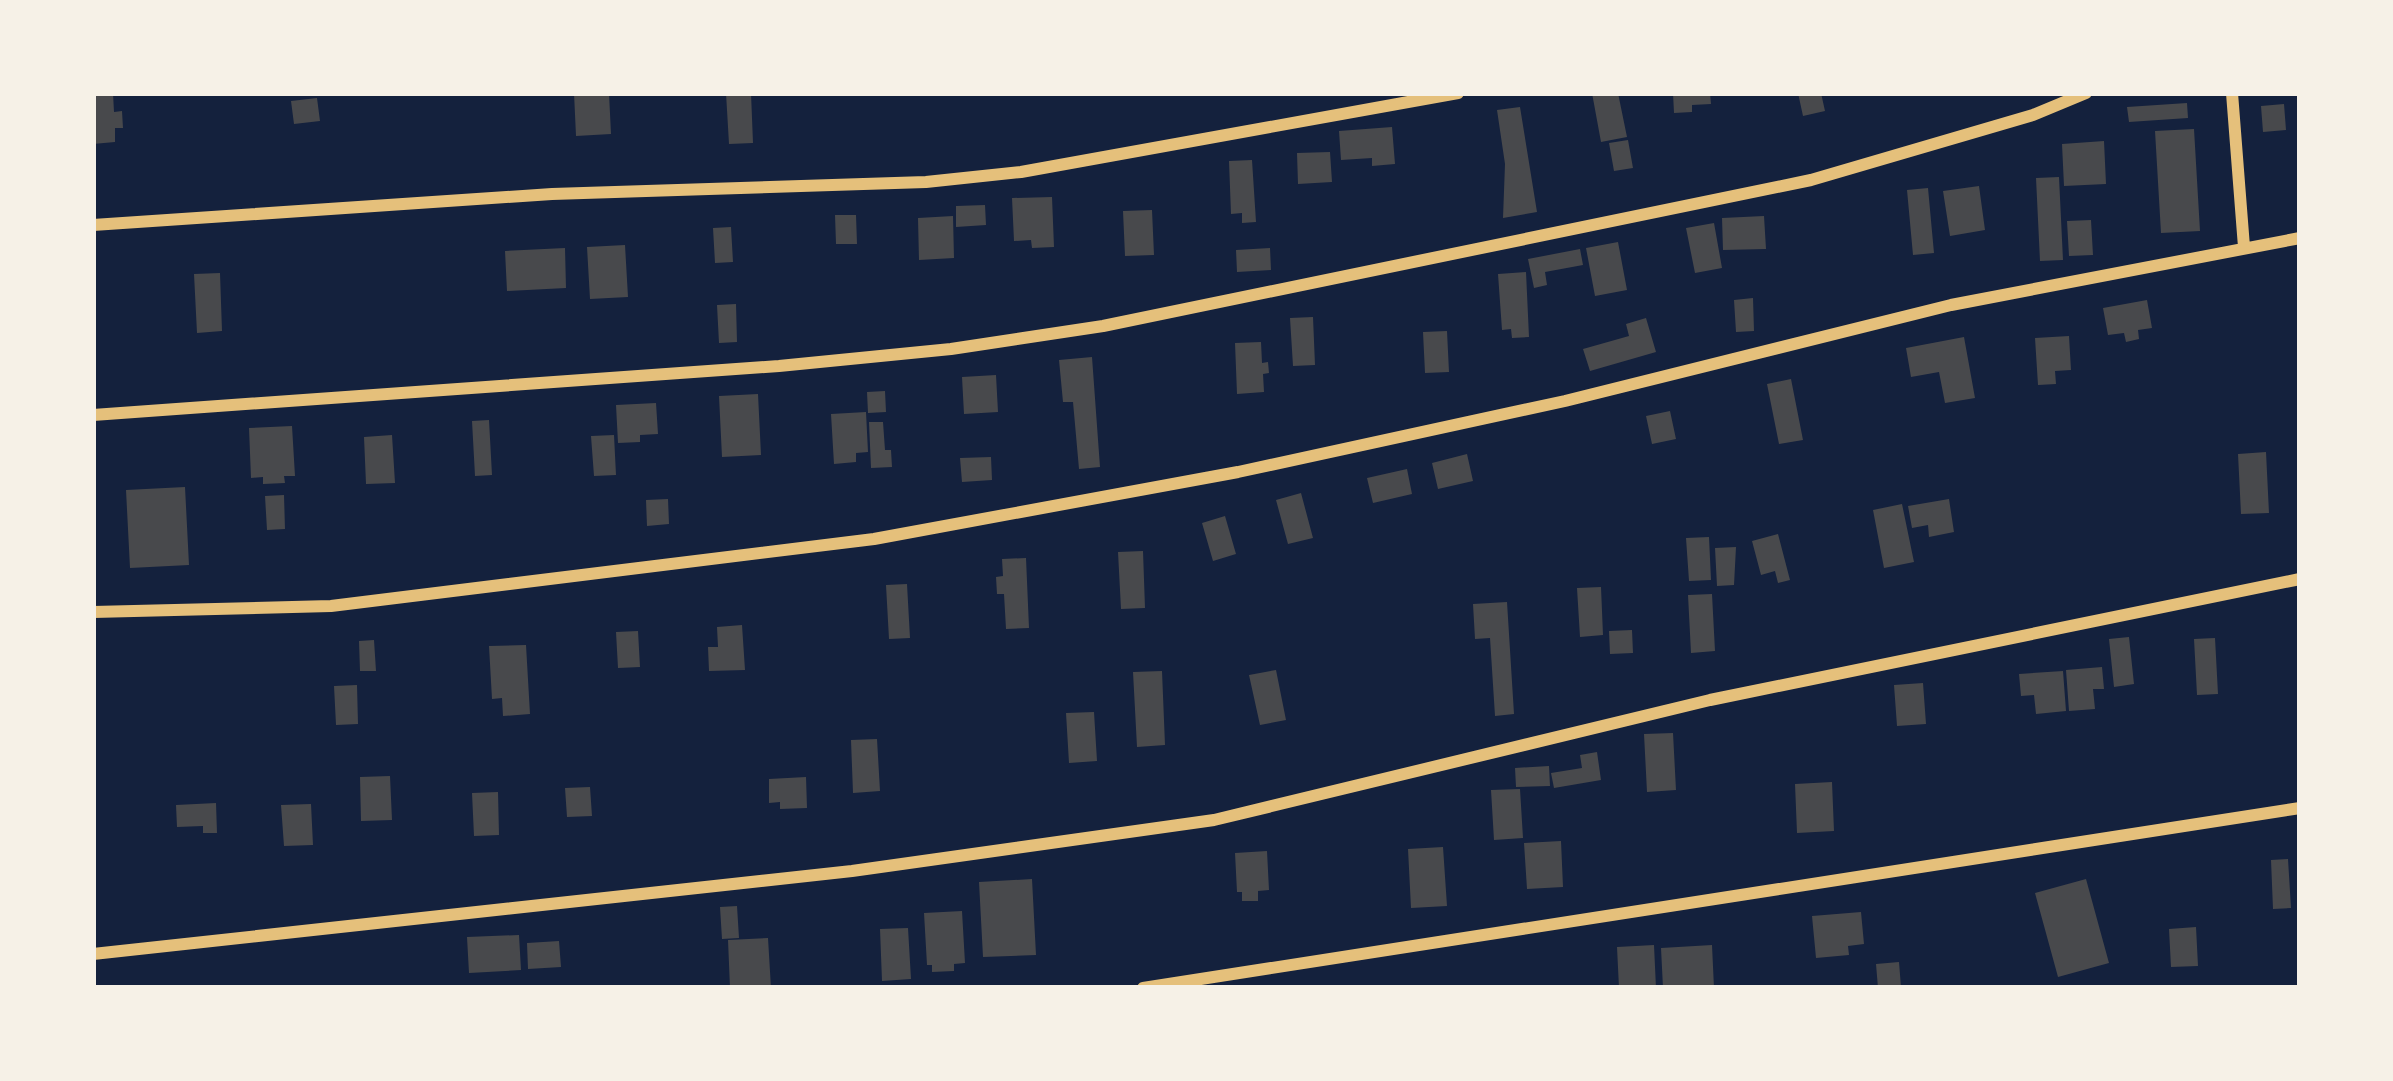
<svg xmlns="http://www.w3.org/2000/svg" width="2393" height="1081" font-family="'Alegreya Sans',sans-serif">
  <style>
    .building { fill: #48494c }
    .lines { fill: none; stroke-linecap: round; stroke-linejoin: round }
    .minor { stroke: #e5c07b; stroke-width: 12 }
  </style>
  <rect width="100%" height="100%" fill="#14213d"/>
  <path class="building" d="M93,93H113L114,112L122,111L123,128H115V142L93,144Z
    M574,93H609L611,134L576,136Z
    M726,93H751L753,143L729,144Z
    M1592,93H1618L1627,137L1601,142Z
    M1673,93H1710L1711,104L1692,105V112L1674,113Z
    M1798,93H1821L1825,111L1803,116Z
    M317,98L320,121L294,124L291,101Z
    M2187,103L2188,118L2129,122L2127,107Z
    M2284,104L2286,130L2263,132L2261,106Z
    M1520,107L1537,212L1503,218L1505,164L1497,110Z
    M1392,127L1395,164L1372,166V158L1341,160L1339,131Z
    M2194,129L2200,231L2161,233L2155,131Z
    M1628,140L1633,168L1614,171L1609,143Z
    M2104,141L2106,184L2064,186L2062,144Z
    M1330,152L1332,182L1298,184L1297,153Z
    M1252,160L1256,222L1242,223V213L1231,214L1229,161Z
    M2059,177L2063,260L2040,261L2036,178Z
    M1979,186L1985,230L1950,236L1943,191Z
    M1928,188L1934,253L1913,255L1907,190Z
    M1052,197L1054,247L1032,248L1031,240L1014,241L1012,198Z
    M985,205L986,225L956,227V206Z
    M1152,210L1154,255L1125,256L1123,211Z
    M835,215H856L857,244H836Z
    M953,216L954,258L919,260L918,218Z
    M1764,216L1766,249L1723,250L1722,218Z
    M2091,220L2093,255L2069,256L2067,221Z
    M1714,223L1722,268L1695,273L1686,228Z
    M731,227L733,262L715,263L713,228Z
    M1618,242L1627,290L1595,296L1586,248Z
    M625,245L628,297L590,299L587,247Z
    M565,248L566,288L507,291L505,251Z
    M1270,248L1271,270L1237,272L1236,250Z
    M1580,249L1583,265L1545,272L1547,285L1534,288L1528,259Z
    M1526,272L1529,337L1512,338L1511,329L1502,330L1498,274Z
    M220,273L222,331L197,333L194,274Z
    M1753,298L1754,331L1736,332L1734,300Z
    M2147,300L2152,328L2138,330L2139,339L2126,342L2124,333L2108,335L2103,308Z
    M736,304L737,342L719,343L717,305Z
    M1313,317L1315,365L1293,366L1290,318Z
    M1646,318L1656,352L1590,371L1583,349L1629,336L1626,324Z
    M1447,331L1449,372L1425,373L1423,332Z
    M2069,336L2071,370L2055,371L2056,384L2038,385L2035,338Z
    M1964,337L1975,398L1945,403L1939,372L1911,377L1906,348Z
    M1261,342L1262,363L1268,362L1269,373L1263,374L1264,392L1237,394L1235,343Z
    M1092,357L1100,467L1079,469L1073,402H1063L1059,360Z
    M996,375L998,412L964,414L962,377Z
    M1791,379L1803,440L1779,444L1767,384Z
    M885,391L886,412L868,413L867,392Z
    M758,394L761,455L722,457L719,396Z
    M656,403L658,434L640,435V442L618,443L616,405Z
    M1670,411L1676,439L1652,444L1646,416Z
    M866,412L868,452L856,453V462L834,464L831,414Z
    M489,420L492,475L475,476L472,421Z
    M869,422H883L885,450H891L892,467L871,468Z
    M292,426L295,476H284L285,483L263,484V477L251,478L249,428Z
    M392,435L395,483L366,484L364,437Z
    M614,435L616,475L594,476L591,436Z
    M2266,452L2269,513L2241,514L2238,454Z
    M1467,454L1473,481L1438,489L1432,463Z
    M991,457L992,480L962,482L960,458Z
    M1407,469L1412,494L1373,503L1367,478Z
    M185,487L189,565L130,568L126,490Z
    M1301,493L1313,538L1288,544L1276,500Z
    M284,495L285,529L267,530L265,496Z
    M668,499L669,524L647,526L646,500Z
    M1949,499L1954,532L1929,537L1928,525L1912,528L1908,506Z
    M1902,504L1914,562L1884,568L1873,510Z
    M1225,516L1236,554L1213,561L1202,523Z
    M1778,534L1790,580L1778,583L1775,571L1761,575L1752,541Z
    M1709,537L1711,580L1689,581L1686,538Z
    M1736,547L1734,585L1717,586L1715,548Z
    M1143,551L1145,608L1121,609L1118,552Z
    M1026,558L1029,628L1006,629L1004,594H997L996,577L1003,576L1002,559Z
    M907,584L910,638L889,639L886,585Z
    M1601,587L1603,635L1580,637L1577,588Z
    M1712,594L1715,651L1691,653L1688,595Z
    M1507,602L1514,714L1495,716L1490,638L1475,639L1473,604Z
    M742,625L745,670L709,671L708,647H718L717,627Z
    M1632,630L1633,653L1610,654L1609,631Z
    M638,631L640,667L618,668L616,632Z
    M2129,637L2134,684L2114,687L2109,639Z
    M2215,638L2218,694L2197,695L2194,639Z
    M374,640L376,671H360L359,641Z
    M526,645L530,714L503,716L502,698L492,699L489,646Z
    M2102,667L2104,689H2093L2095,709L2069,711L2066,670Z
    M1276,670L1286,720L1260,725L1249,675Z
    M1162,671L1165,745L1137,747L1133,672Z
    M2063,671L2066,711L2036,714L2034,695L2021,696L2019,674Z
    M1923,683L1926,724L1897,726L1894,685Z
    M357,685L358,724L336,725L334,686Z
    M1094,712L1097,761L1069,763L1066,713Z
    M1673,733L1676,790L1647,792L1644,734Z
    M877,739L880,791L853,793L851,740Z
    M1597,752L1601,780L1554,788L1551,773L1582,768L1580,755Z
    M1549,766L1550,786L1516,787L1515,768Z
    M390,776L392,820L361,821L360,777Z
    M806,777L807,808L780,809V802L769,803V779Z
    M1832,782L1834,831L1797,833L1795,784Z
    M590,787L592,816L567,817L565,788Z
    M1520,789L1523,838L1494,840L1491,790Z
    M498,792L499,835L474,836L472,793Z
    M216,803L217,833H203V826L177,827L176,805Z
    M311,804L313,845L284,846L281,805Z
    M1561,841L1563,887L1527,889L1524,843Z
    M1443,847L1447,906L1411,908L1408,849Z
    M1267,851L1269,890L1258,891V901H1242V892H1237L1235,853Z
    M2288,859L2291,908L2273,909L2271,860Z
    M1032,879L1036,955L983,957L979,882Z
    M2086,879L2109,963L2058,977L2035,893Z
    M737,906L739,938L722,939L720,907Z
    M962,911L965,963L954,964V971L932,972V965H927L924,913Z
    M1861,912L1864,944L1848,946L1849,955L1816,958L1812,916Z
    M2196,927L2198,966L2171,967L2169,929Z
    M908,928L911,979L882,981L880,929Z
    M519,935L521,970L469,973L467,937Z
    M768,938L771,988H730L728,940Z
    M559,941L561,967L528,969L527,943Z
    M1654,945L1656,988H1619L1617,947Z
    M1712,945L1714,988H1663L1661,948Z
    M1899,962L1901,987L1878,988L1876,964Z"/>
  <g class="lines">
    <path class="minor" d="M2232,93L2244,247
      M93,225L552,194L926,182L1021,172L1458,93
      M93,415L779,366L951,349L1103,326L1811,180L2033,115L2086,93
      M93,612L331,606L874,539L1238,472L1565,401L1951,305L2300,238
      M93,954L852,871L1214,820L1710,700L2300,579
      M1143,988L2300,808"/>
  </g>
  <rect width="2393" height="1081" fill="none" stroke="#f6f1e7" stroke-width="192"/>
</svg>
